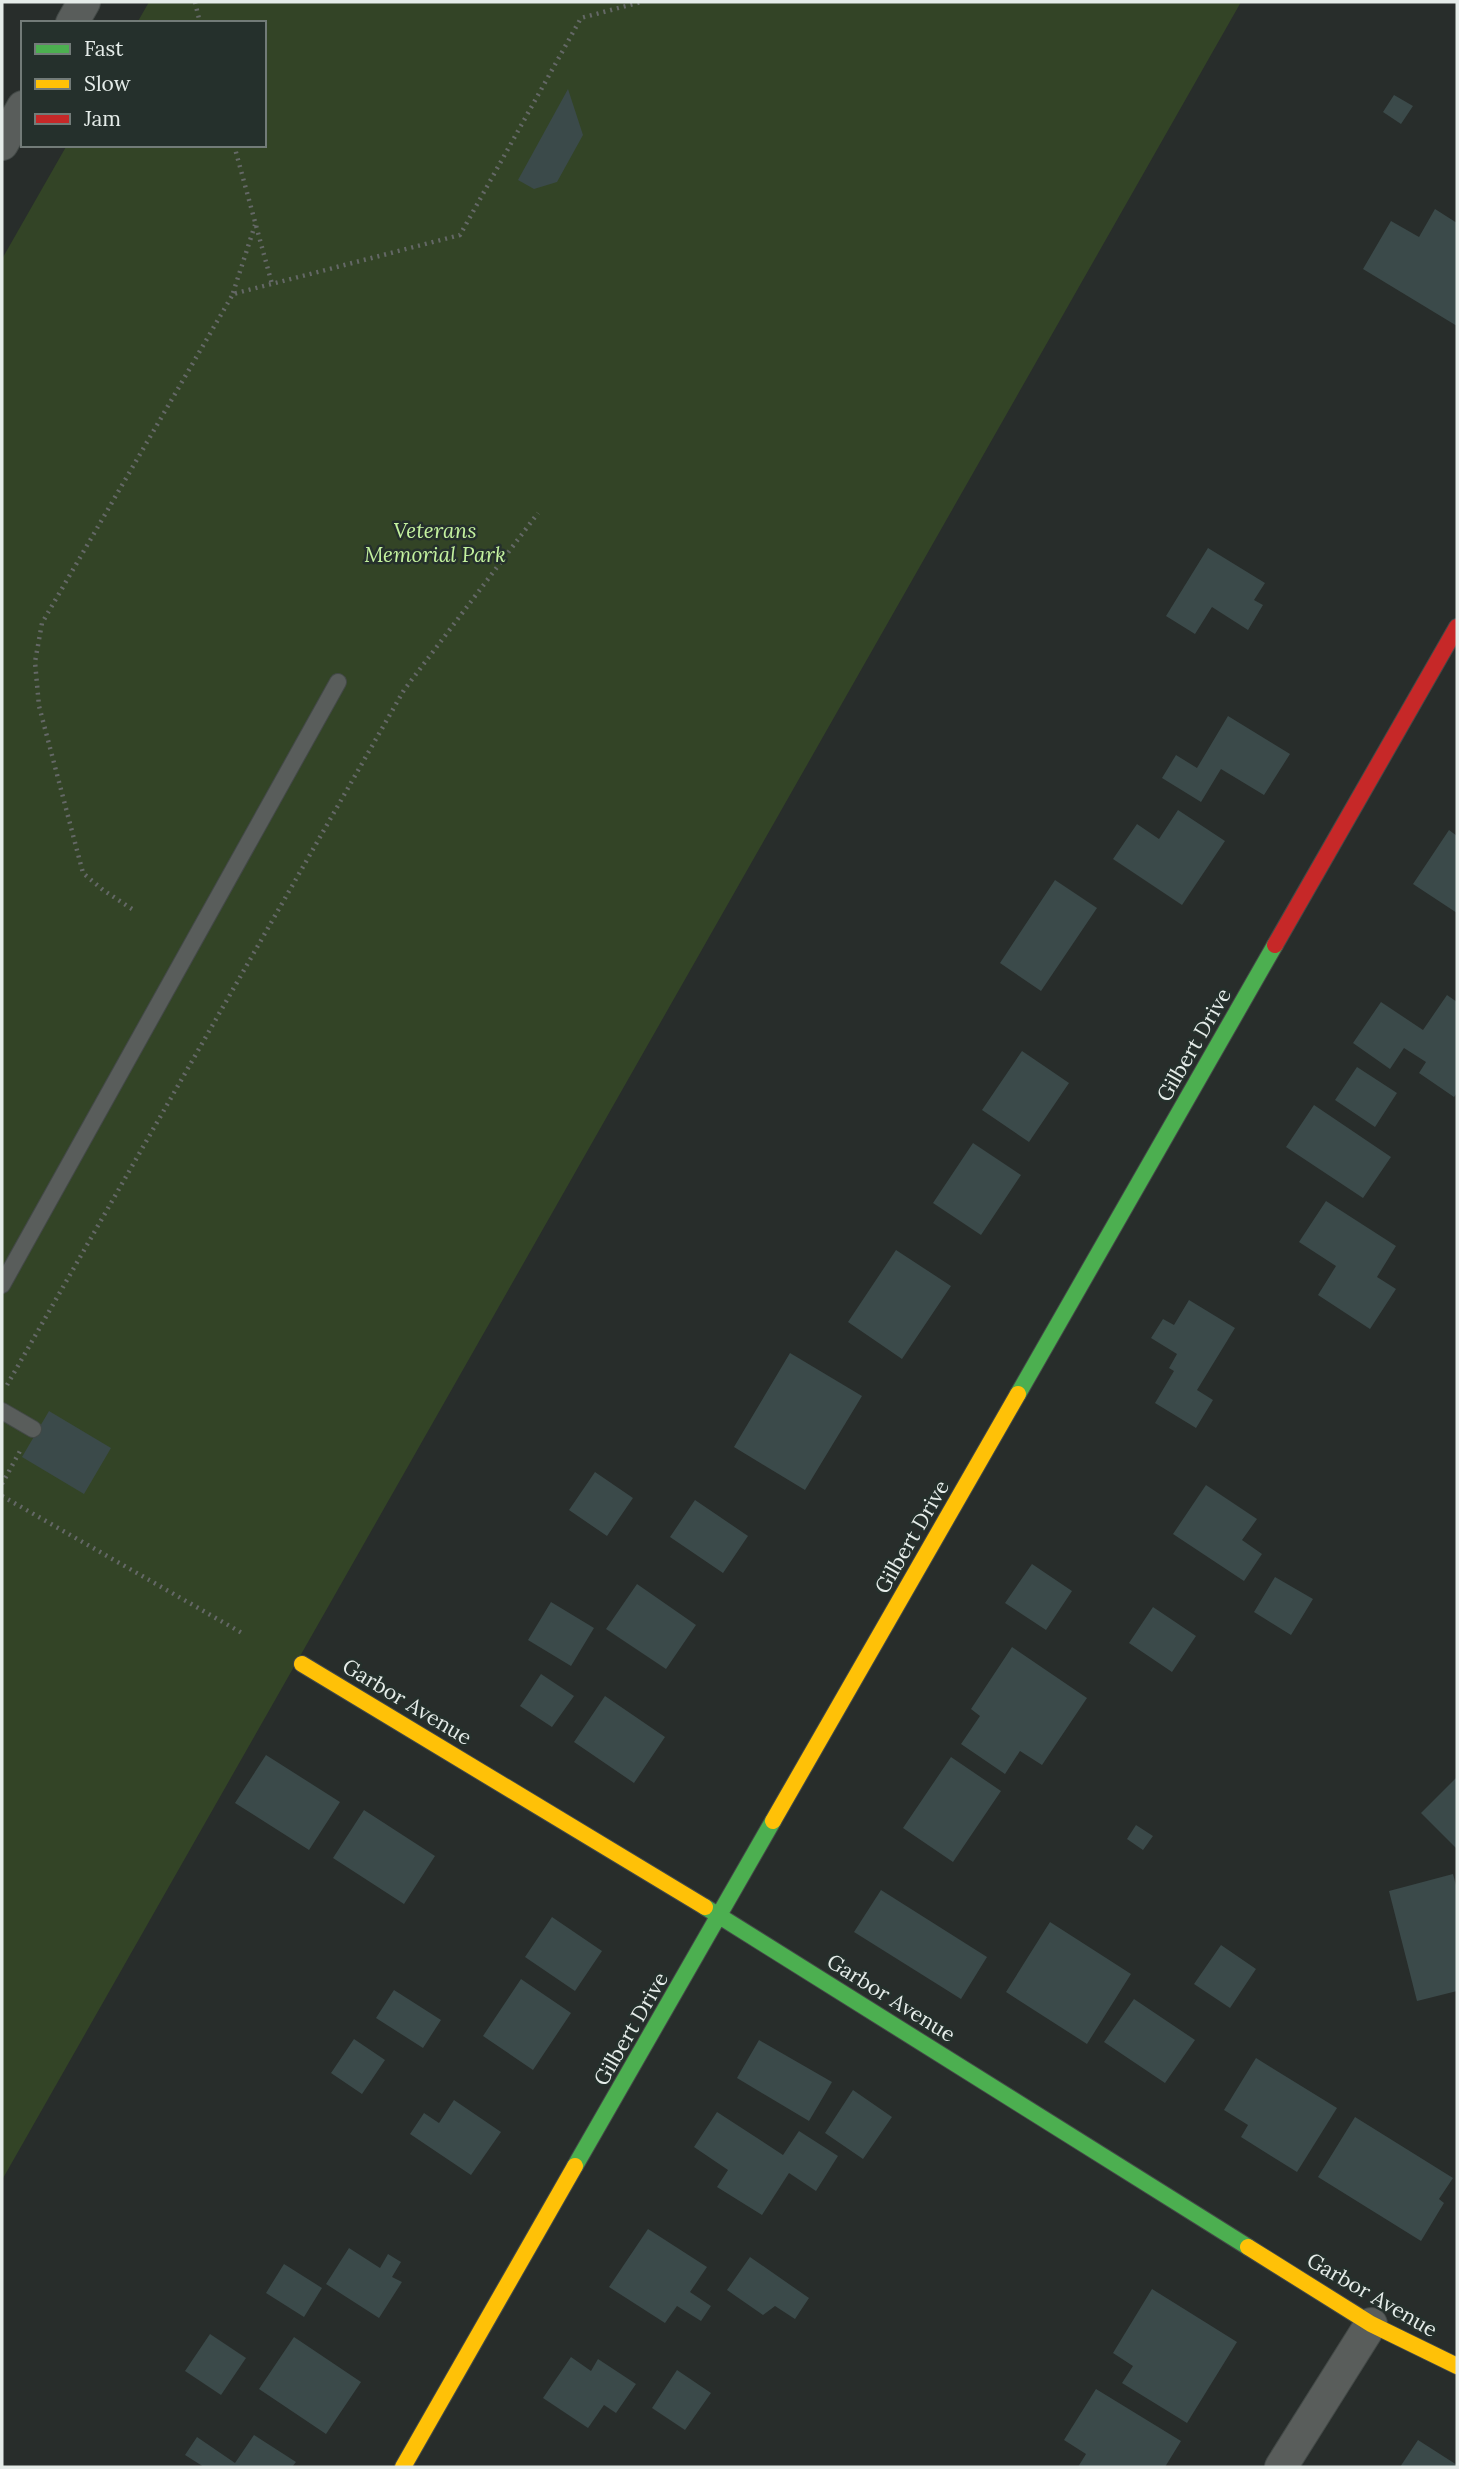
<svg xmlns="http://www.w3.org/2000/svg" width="1459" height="2469" font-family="Lora,serif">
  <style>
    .green { fill: #334426 }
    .building { fill: #3b4a4a }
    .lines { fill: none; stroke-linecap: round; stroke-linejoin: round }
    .lane-casing { stroke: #434947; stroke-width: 18 }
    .street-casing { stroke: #434947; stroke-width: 34 }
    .fast-casing { stroke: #434947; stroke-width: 18 }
    .slow-casing { stroke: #434947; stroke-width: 18 }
    .jam-casing { stroke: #434947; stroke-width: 18 }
    .path { stroke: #646866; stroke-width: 4.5; stroke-dasharray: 2 5; stroke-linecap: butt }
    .lane { stroke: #595d5b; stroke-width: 16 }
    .street { stroke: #595d5b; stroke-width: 32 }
    .fast { stroke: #4caf50; stroke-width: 16 }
    .slow { stroke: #ffc107; stroke-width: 16 }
    .jam { stroke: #c62828; stroke-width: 16 }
    .labels { text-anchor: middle; stroke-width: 5; stroke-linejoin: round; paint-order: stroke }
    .park-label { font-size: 21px; font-style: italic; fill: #c4f29f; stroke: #25302c }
    .street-label { font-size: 21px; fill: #e5ece9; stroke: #25302c }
  </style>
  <rect width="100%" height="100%" fill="#282d2b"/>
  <path class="green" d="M149,2H1241L2,2180V259L67,145H264V23H137Z"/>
  <path class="building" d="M568,89L583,135L557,182L534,189L518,180Z
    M1394,95L1413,106L1401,124L1383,112Z
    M1435,209L1457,223V326L1363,269L1391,221L1419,237Z
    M1208,548L1265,583L1254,600L1263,605L1248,630L1212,607L1195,634L1166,616Z
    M1228,716L1290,754L1264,795L1221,769L1201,802L1162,778L1176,755L1197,768Z
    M1178,810L1225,841L1182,905L1113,859L1137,824L1159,839Z
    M1449,830L1457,836V913L1413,884Z
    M1055,880L1097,908L1041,991L1000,963Z
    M1447,995L1457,1002V1093L1454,1097L1419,1073L1426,1062L1404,1048L1390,1069L1353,1043L1381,1002L1423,1030Z
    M1022,1051L1069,1083L1029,1142L982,1110Z
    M1357,1067L1397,1093L1375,1127L1335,1100Z
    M1314,1105L1391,1157L1363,1198L1286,1147Z
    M973,1143L1021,1175L981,1235L933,1203Z
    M1326,1201L1396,1246L1377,1277L1396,1289L1370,1329L1318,1295L1336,1266L1299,1242Z
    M896,1250L951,1286L902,1359L848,1322Z
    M1189,1300L1235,1328L1197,1390L1213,1400L1196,1428L1155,1403L1174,1371L1169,1368L1177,1354L1151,1338L1163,1319L1174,1325Z
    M790,1353L862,1396L805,1490L734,1447Z
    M49,1411L111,1448L84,1494L22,1457Z
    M595,1472L633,1498L607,1536L569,1510Z
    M1206,1485L1257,1519L1242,1540L1262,1554L1244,1581L1173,1534Z
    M695,1500L748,1536L723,1573L670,1537Z
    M1032,1564L1072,1591L1046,1630L1005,1603Z
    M1275,1577L1313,1599L1291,1635L1254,1612Z
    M637,1584L696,1625L666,1669L606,1629Z
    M551,1602L594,1628L571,1666L528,1640Z
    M1153,1607L1196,1636L1172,1672L1129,1643Z
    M1012,1647L1087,1698L1042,1765L1020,1751L1005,1774L961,1744L980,1716L971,1709Z
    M541,1674L574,1696L552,1727L520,1706Z
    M605,1696L665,1737L634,1783L574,1742Z
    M266,1755L340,1802L309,1850L235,1803Z
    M951,1757L1001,1791L953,1862L903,1828Z
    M1457,1777V1849L1421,1813Z
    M364,1810L435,1856L404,1904L333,1858Z
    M1136,1825L1153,1836L1143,1850L1127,1839Z
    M1453,1874L1457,1889V1991L1417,2001L1389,1891Z
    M881,1890L987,1957L961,1999L854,1932Z
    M552,1917L602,1951L575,1991L525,1957Z
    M1050,1922L1131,1974L1087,2044L1006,1992Z
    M1221,1945L1256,1969L1230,2008L1194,1984Z
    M521,1979L571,2013L533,2070L483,2036Z
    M394,1990L441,2020L423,2048L376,2018Z
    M1134,1999L1195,2040L1165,2083L1104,2042Z
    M354,2039L385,2060L362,2094L331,2073Z
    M759,2040L832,2082L809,2121L737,2078Z
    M1256,2058L1337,2108L1297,2172L1241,2137L1248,2125L1224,2110Z
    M853,2090L892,2117L863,2159L825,2133Z
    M454,2100L501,2132L471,2175L410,2134L424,2113L439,2123Z
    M717,2112L783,2155L799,2131L838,2156L816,2191L789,2173L762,2215L717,2187L728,2170L694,2147Z
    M1355,2117L1453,2178L1439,2199L1444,2203L1421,2241L1318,2177Z
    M648,2229L707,2267L690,2292L711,2306L701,2321L677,2306L665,2323L609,2287Z
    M349,2248L380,2268L388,2254L401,2262L392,2277L402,2282L379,2318L326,2284Z
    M750,2257L809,2298L795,2319L775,2306L763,2315L727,2290Z
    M284,2264L322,2288L304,2317L266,2293Z
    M1152,2289L1237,2342L1187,2423L1122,2383L1133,2366L1113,2353Z
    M210,2334L246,2358L221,2395L185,2371Z
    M294,2337L361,2382L326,2434L259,2389Z
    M571,2357L591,2371L598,2359L636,2384L616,2413L604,2405L588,2428L543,2398Z
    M677,2370L711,2393L685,2430L652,2408Z
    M1096,2389L1181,2441L1165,2467H1078L1086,2454L1064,2440Z
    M254,2435L296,2462L292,2467H204L185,2455L197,2437L235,2463Z
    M1418,2440L1457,2465V2467H1400Z"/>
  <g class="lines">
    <g class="lane-casing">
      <path id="lane" d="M2,1285L338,682
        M2,1411L33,1429"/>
    </g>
    <g class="street-casing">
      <path id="street" d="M72,23L84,2
        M2,144L23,107
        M1281,2467L1371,2324"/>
    </g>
    <g class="fast-casing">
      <path id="fast" d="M1018,1394L1275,945
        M705,1907L1248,2247
        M575,2166L773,1821"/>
    </g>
    <g class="slow-casing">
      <path id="slow" d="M302,1664L705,1907
        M773,1821L1018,1394
        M1248,2247L1371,2324L1457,2366
        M403,2467L575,2166"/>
    </g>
    <g class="jam-casing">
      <path id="jam" d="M1275,945L1457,627"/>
    </g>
    <path class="path" d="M195,2L200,23
      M234,145L272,284
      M233,293L255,225
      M132,909L103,890L83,873L39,706L35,662L42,623L233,294L460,235L581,18L641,2
      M7,1385L404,690L538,513
      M2,1484L20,1451
      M2,1496L242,1633"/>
    <use href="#lane" class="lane"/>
    <use href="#street" class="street"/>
    <use href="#fast" class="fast"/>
    <use href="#slow" class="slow"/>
    <use href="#jam" class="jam"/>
  </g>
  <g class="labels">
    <g class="park-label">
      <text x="435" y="538">Veterans<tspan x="435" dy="24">Memorial Park</tspan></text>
    </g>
    <g class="street-label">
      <text transform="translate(1194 1045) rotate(-60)" y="7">Gilbert Drive</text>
      <text transform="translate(912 1537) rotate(-60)" y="7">Gilbert Drive</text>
      <text transform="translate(407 1702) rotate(31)" y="7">Garbor Avenue</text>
      <text transform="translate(891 1998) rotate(32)" y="7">Garbor Avenue</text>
      <text transform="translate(631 2029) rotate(-60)" y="7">Gilbert Drive</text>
      <text transform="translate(1372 2295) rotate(30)" y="7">Garbor Avenue</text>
    </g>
  </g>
  <rect width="1459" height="2469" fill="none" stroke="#e5ece9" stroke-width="7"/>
  <rect x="21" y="21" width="245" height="126" fill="#25302c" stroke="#727b78" stroke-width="2"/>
  <rect x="35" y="44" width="35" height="10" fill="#4caf50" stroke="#727b78" stroke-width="2"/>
  <text x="84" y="56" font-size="21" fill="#e5ece9">Fast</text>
  <rect x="35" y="79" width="35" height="10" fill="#ffc107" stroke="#727b78" stroke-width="2"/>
  <text x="84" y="91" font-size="21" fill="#e5ece9">Slow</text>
  <rect x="35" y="114" width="35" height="10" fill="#c62828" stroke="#727b78" stroke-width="2"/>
  <text x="84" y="126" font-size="21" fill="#e5ece9">Jam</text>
</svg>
